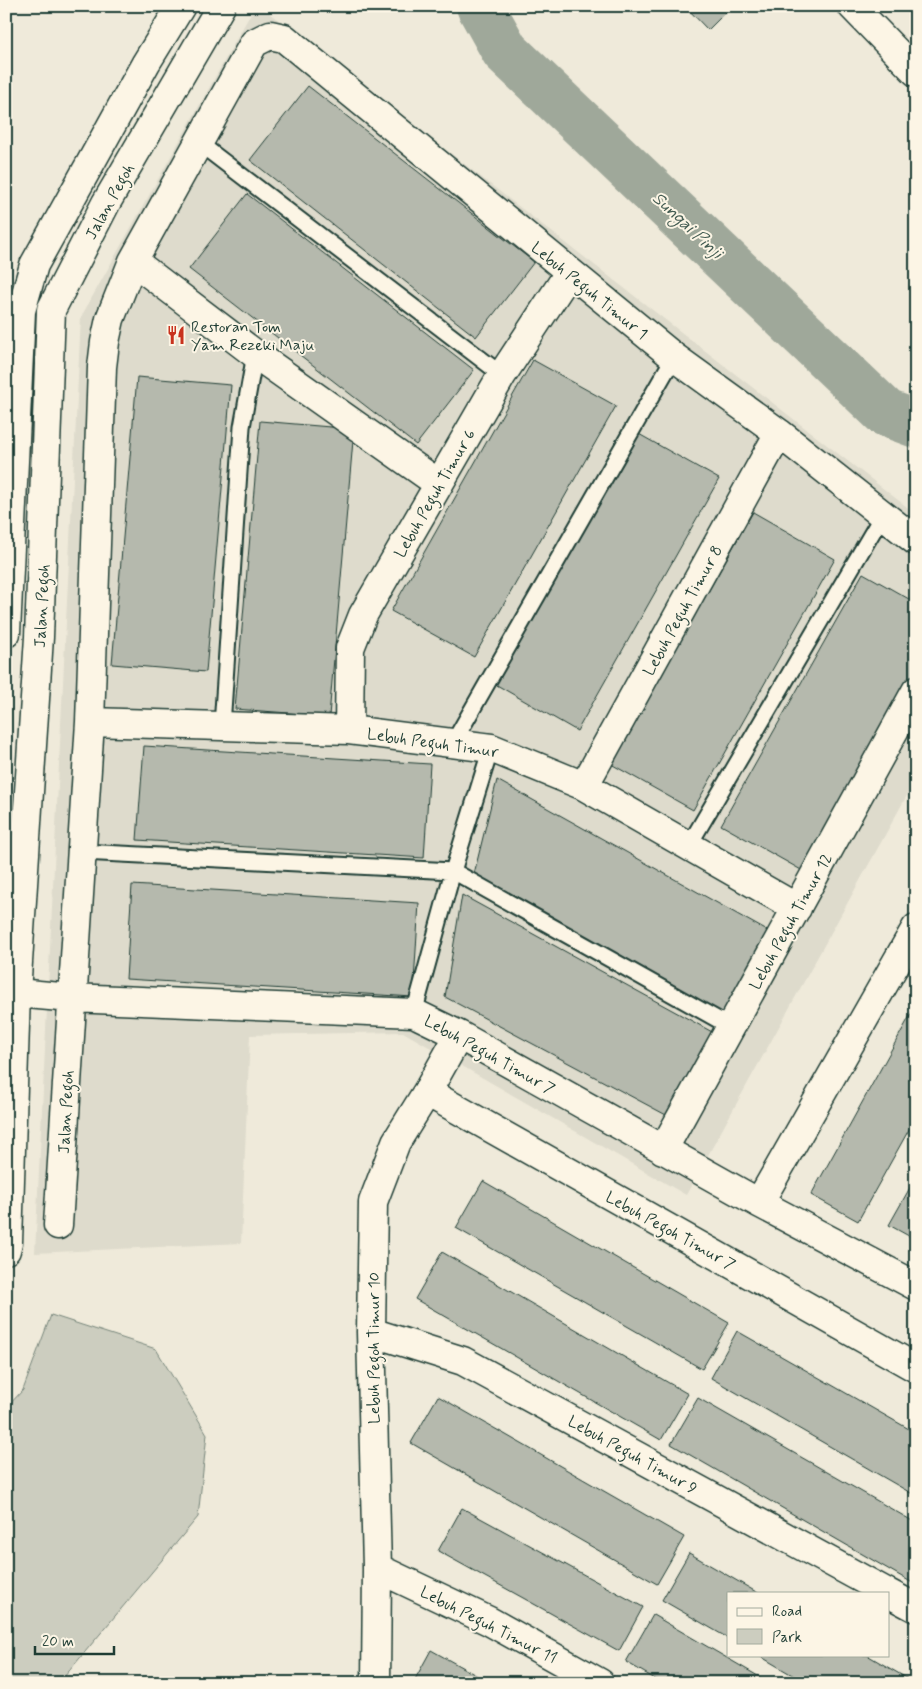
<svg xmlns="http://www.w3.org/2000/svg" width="922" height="1689" font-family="Mynerve,sans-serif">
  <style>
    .built { fill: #dedbcc }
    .green { fill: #cccdbf; stroke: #76857a }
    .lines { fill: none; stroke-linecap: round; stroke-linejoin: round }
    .river { stroke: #9fa89a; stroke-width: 48 }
    .building { fill: #b5b9ad; stroke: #1f3d34 }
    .service-casing { stroke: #1f3d34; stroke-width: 19 }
    .minor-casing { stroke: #1f3d34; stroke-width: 31 }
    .tertiary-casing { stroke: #1f3d34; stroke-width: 31 }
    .service { stroke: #fcf5e5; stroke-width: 15 }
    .minor { stroke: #fcf5e5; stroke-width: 28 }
    .tertiary { stroke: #fcf5e5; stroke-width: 28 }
    .labels { text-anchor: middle; stroke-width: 4; stroke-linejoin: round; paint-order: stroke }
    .street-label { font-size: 16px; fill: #1f3d34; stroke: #fcf5e5 }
    .poi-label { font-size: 16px; fill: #1f3d34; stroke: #fcf5e5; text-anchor: start }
    .water-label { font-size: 18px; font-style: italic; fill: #455d53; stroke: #fcf5e5 }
  </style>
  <rect width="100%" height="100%" fill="#efeada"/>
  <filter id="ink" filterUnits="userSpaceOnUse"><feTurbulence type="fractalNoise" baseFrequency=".02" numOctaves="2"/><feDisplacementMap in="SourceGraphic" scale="10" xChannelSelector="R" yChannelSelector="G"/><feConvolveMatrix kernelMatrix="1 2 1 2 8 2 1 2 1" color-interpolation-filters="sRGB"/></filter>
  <g filter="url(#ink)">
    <path class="built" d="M255,6H260L916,514V779L686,1195L403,1032L250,1035L241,1243L35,1253L81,317Z"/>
    <path class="green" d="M51,1315L156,1349L207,1434L198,1517L59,1683H6V1408L23,1390Z"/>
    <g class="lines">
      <path class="river" d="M480,6L505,51L886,413L916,424"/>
    </g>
    <path class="building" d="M685,6H732L708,30Z
      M308,86L534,262L476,337L250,160Z
      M247,194L474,370L416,445L189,269Z
      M533,360L616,406L474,657L391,611Z
      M137,377L231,385L206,672L112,664Z
      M260,421L354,429L329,716L235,709Z
      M637,433L719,479L577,731L495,684Z
      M753,512L835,559L693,810L611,764Z
      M863,573L916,603V672L803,871L721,825Z
      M144,746L430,764L424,858L137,840Z
      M497,780L771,933L725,1016L473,878Z
      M132,885L419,903L413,997L126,979Z
      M462,895L714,1033L668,1116L445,997Z
      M916,1005V1117L858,1221L811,1195Z
      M916,1177V1240L889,1225Z
      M483,1181L729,1323L702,1369L456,1228Z
      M442,1252L688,1394L661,1440L415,1299Z
      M737,1331L916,1433V1496L711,1378Z
      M438,1396L684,1537L657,1584L411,1443Z
      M698,1398L916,1523V1585L671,1444Z
      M462,1508L643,1607L619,1651L438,1551Z
      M689,1553L758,1593H728V1638L662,1600Z
      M653,1615L770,1683H662L626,1662Z
      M431,1650L490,1683H413Z
      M758,1655H867L915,1683H806Z"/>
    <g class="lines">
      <g class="service-casing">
        <path id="service" d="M199,143L502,375
          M222,726L242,427L255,354
          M453,743L674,357
          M688,847L882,516
          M82,852L453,871L731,1027
          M414,1013L453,871L491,748"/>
      </g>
      <g class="minor-casing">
        <path id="minor" d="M852,6L916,72
          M133,261L255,354L439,484
          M90,722L349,730L491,748L584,786L797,908
          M349,730L350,648L363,615L502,375L569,273
          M584,786L779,433
          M16,993L72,998L414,1013L459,1035L759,1203L916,1286
          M427,1092L916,1368
          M663,1150L916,691
          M759,1203L916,928
          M58,1225L90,722L102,367L105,342L110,319L133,261L254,43L270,35L284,38L674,357L779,433L916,541
          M371,1332L463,1361L888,1593
          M377,1568L489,1621L600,1683
          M888,1593L916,1608
          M376,1683L377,1568L371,1332L373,1202L396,1142L427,1092L459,1035"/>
      </g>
      <g class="tertiary-casing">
        <path id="tertiary" d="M6,633L21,311L34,265L146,63L181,6
          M6,1250L8,1242L16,993L39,637L51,310L106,203L221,6"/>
      </g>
      <use href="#service" class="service"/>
      <use href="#minor" class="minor"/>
      <use href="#tertiary" class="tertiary"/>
    </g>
  </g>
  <defs>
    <g id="restaurant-bare" transform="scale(1.5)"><path d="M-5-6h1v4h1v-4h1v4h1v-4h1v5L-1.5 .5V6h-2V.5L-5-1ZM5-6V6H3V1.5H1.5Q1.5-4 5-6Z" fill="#c8321e" stroke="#fcf5e5" stroke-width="2.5" paint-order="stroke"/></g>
  </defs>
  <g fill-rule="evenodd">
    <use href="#restaurant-bare" x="176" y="335"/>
  </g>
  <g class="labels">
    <g class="street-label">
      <text transform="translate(109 201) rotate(-61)" y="6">Jalan Pegoh</text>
      <text transform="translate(590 290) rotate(39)" y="6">Lebuh Peguh Timur 1</text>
      <text transform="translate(434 493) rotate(-60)" y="6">Lebuh Peguh Timur 6</text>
      <text transform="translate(41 606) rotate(-87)" y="6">Jalan Pegoh</text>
      <text transform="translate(682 610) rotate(-61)" y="6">Lebuh Peguh Timur 8</text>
      <text transform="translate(433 742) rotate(8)" y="6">Lebuh Peguh Timur</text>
      <text transform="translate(790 921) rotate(-61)" y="6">Lebuh Peguh Timur 12</text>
      <text transform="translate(490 1054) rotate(29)" y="6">Lebuh Peguh Timur 7</text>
      <text transform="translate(65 1112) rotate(-87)" y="6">Jalan Pegoh</text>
      <text transform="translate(671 1230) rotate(29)" y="6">Lebuh Pegoh Timur 7</text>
      <text transform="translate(373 1348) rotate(-90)" y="6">Lebuh Pegoh Timur 10</text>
      <text transform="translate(633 1454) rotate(29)" y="6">Lebuh Peguh Timur 9</text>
      <text transform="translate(489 1624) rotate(27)" y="6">Lebuh Peguh Timur 11</text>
    </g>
    <g class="poi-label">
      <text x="191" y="332">Restoran Tom<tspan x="191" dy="18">Yam Rezeki Maju</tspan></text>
    </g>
    <g class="water-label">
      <text transform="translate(688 225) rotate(43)" y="6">Sungai Pinji</text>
    </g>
  </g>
  <rect width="922" height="1689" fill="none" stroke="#fcf5e5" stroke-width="25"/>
  <rect x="12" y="12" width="897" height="1664" fill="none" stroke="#1f3d34" stroke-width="2" filter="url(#ink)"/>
  <rect x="727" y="1592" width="162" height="65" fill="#fcf5e5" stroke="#a4ab9e"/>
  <rect x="737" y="1608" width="25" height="8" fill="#fcf5e5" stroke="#a4ab9e"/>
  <text x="772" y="1616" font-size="15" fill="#1f3d34">Road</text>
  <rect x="737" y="1629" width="25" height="15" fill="#cccdbf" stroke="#a4ab9e"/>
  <text x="772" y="1642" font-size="15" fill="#1f3d34">Park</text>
  <path d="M35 1646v8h79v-8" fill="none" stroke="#1f3d34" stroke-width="2.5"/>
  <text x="42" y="1646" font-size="15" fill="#1f3d34" stroke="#fcf5e5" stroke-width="4" paint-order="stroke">20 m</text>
</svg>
